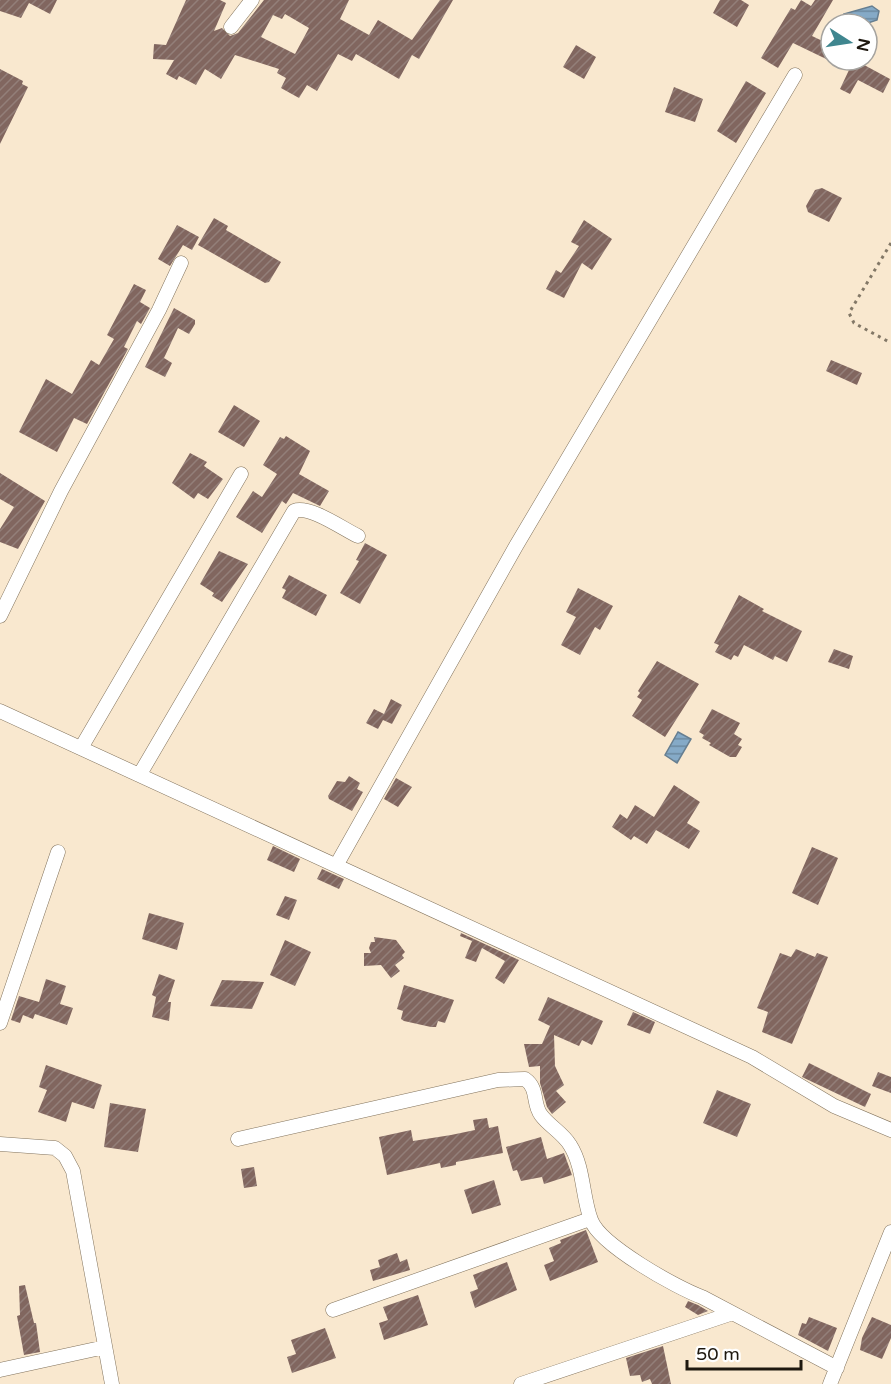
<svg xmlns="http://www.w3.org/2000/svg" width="891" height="1384" font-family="'Varela Round',sans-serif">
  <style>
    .water { fill: url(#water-rules); stroke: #667e90; stroke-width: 1.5 }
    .building { fill: url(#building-hatch); fill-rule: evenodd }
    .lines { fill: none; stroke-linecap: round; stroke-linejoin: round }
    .street-casing { stroke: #82735d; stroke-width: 15 }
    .path { stroke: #837867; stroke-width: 3; stroke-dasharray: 3 4.5; stroke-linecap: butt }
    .street { stroke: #fff; stroke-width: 14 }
  </style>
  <defs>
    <pattern id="water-rules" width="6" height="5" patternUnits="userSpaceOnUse" patternTransform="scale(1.5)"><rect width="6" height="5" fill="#85aac7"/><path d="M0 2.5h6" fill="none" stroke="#6c89a0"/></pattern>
    <pattern id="building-hatch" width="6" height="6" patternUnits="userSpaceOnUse" patternTransform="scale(1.5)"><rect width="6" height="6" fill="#81665f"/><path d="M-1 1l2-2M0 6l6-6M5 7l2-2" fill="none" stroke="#937f79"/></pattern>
  </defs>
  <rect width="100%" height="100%" fill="#f9e8cf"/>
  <path class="water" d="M872,6L879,11L877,20L865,24H847L844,14Z
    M678,732L691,739L677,763L665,755Z"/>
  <path class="building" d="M0,0H57L50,14L29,3L21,18L0,11Z
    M186,0H220L226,3L214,31L222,28L230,36L238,33L264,0H349L340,19L369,35L378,20L412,40L440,0H453L419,59L412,55L399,79L356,54L352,61L338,54L317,91L307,85L299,98L281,88L286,78L277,73L279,69L235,55L221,79L205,69L196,85L179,76L177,80L166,74L174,60L153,59L154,44L166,45ZM285,14L309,28L295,54L261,37L273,15L282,19Z
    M720,0H741L749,5L737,27L713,13Z
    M801,0L811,6L815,0H833L812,36L831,45V60H855L890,79L883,93L858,80L850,94L840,89L849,70L793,43L778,68L761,58L791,8L795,10Z
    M576,45L596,57L584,79L563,67Z
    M0,69L23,81L22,84L28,87L0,144Z
    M746,81L766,93L736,143L717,131Z
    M674,87L703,99L695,122L665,112Z
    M822,188L842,198L829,222L808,212L806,206L815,190Z
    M214,218L228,226L226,230L281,262L269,282L265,283L198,245Z
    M584,220L612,239L592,270L582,263L564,298L546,289L556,270L561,273L579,246L571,242Z
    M177,225L199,237L192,250L183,245L170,266L158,259Z
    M134,284L146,290L140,302L150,308L141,324L137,321L124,347L128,349L87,424L74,418L57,452L19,432L46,379L72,394L91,360L99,365L114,339L107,335Z
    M174,308L195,320V324L189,334L178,328L164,358L172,363L165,377L145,367Z
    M831,360L862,373L857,385L826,371Z
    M234,405L260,421L244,447L218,432Z
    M286,436L310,451L299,474L329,491L320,506L293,493L286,504L282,501L262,533L236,517L253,491L262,497L277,474L263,465L280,437L284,439Z
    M190,453L207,462L204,466L223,479L208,499L198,493L194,499L172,483Z
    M0,473L45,501L18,549L0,542V529L14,507L0,499Z
    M365,543L387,555L360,604L340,593L359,561L356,560Z
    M219,551L248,564L222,602L212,596L214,593L200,584Z
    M289,575L327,595L316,616L282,598L286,590L282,588Z
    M578,588L613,606L600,630L595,627L580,655L561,645L576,617L566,612Z
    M739,595L764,609L762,611L802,631L787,662L775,656L773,660L744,645L738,657L734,655L731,660L715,652L719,645L714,643Z
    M834,649L853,656L849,669L828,662Z
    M657,661L699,684L665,737L632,716L642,700L637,697L640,693L638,691Z
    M391,699L402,705L392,724L383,720L378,729L366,723L374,709L384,714Z
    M712,709L740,723L734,734L742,739L738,745L742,747L736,757H730L709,745L711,743L702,738L704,735L699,732Z
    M349,776L360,783L357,789L363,792L352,811L329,799L328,796L337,781L345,782Z
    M396,778L412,787L398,807L384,799Z
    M674,785L700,802L687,823L700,831L689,849L656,830L647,844L634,836L631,840L612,827L620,814L627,819L635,805L654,817Z
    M273,846L300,859L294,872L267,860Z
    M812,847L838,858L818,905L792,893Z
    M322,869L344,879L339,889L317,879Z
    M285,896L297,900L289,920L276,915Z
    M149,913L184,923L177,950L142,939Z
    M461,933L519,960L504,984L495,978L505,961L482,948L476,962L465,958L472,941L460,936Z
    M374,937L396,940L405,952L402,955L404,958L395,965L400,971L391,978L381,965L364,966V953H371L369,948L371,942H375Z
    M285,940L311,952L295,986L270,975Z
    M796,949L815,957L817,953L828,957L792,1044L762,1032L768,1012L757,1008L780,953L791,957Z
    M159,974L175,980L168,1002H171L169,1021L152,1017L156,997L152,995Z
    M46,979L66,986L60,1004L73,1008L67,1025L35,1014L33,1019L23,1015L20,1023L11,1020L19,996L39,1002Z
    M222,980L264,982L252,1009L210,1006Z
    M404,985L454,1000L445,1023L438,1021L436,1027H431L404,1021L401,1019L403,1011L397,1009Z
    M548,997L603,1021L592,1045L582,1040L579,1046L554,1035L555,1066L564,1085L556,1091L566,1102L552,1114L547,1107L540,1083V1066L529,1067L524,1044H542L550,1026L538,1020Z
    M633,1012L655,1022L650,1034L627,1025Z
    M809,1063L871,1094L865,1107L802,1077Z
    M46,1065L102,1085L94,1109L72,1102L66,1122L38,1112L47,1090L39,1087Z
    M878,1072L891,1077V1093L872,1086Z
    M717,1090L751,1104L737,1137L703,1123Z
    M110,1103L146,1109L138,1152L104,1147Z
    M487,1118L489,1128L498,1126L503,1153L456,1162V1165L441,1168L440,1163L387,1175L379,1137L411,1130L413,1141L451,1135L475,1130L473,1120Z
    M541,1137L547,1159L564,1153L572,1175L544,1184L542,1177L521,1181L517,1170L513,1171L506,1147Z
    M254,1167L257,1186L244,1188L241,1169Z
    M494,1180L501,1205L472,1214L464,1190Z
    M586,1230L598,1262L550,1281L544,1265L554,1261L549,1248L561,1243L560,1240Z
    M397,1253L400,1262L407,1259L410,1270L373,1281L370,1270L380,1267L378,1260Z
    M507,1262L517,1290L475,1308L470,1292L478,1289L473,1275Z
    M25,1285L34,1323H36L40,1352L24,1355L17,1316L20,1315L19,1286Z
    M418,1295L428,1325L384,1340L379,1323L388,1320L383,1307Z
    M688,1301L698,1305L708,1311L698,1315L685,1307Z
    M809,1317L837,1328L828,1351L798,1335L802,1323L806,1324Z
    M872,1317L891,1325V1338L882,1359L860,1350L862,1338Z
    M325,1328L336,1358L292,1373L287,1357L296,1354L291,1340Z
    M663,1346L671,1384H652L650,1379L642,1382L640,1375L630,1376L626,1358Z"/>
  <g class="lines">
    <g class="street-casing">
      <path id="street" d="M231,27L252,0
        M0,616L61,491L159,310L181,263
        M0,711L752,1057L834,1106L891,1130
        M81,748L241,474
        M140,774L294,511C310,505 343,529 358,536
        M337,864L516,546L795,75
        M0,1023L58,852
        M238,1139L498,1080L525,1079C539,1089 532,1103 541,1115C549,1126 563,1133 570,1145C584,1167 582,1196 591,1220C600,1245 677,1288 702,1297L837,1368
        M0,1144L55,1148L65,1156L73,1171L112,1384
        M333,1310L590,1219
        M0,1370L105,1347
        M521,1384L730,1314
        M830,1384L891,1232"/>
    </g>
    <path class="path" d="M891,243L849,313L854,323L891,343"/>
    <use href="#street" class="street"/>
  </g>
  <g transform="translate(849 42) rotate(102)"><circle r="28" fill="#ffffff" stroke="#a5a39f" stroke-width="1.5"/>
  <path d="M0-4.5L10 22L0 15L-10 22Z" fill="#3f868f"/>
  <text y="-9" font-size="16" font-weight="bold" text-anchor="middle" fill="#1e180f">N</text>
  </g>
  <path d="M687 1360v9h114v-9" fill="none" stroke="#1e180f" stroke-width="3"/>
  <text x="696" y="1360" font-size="18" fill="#1e180f" stroke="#ffffff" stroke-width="4.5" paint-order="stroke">50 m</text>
</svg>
